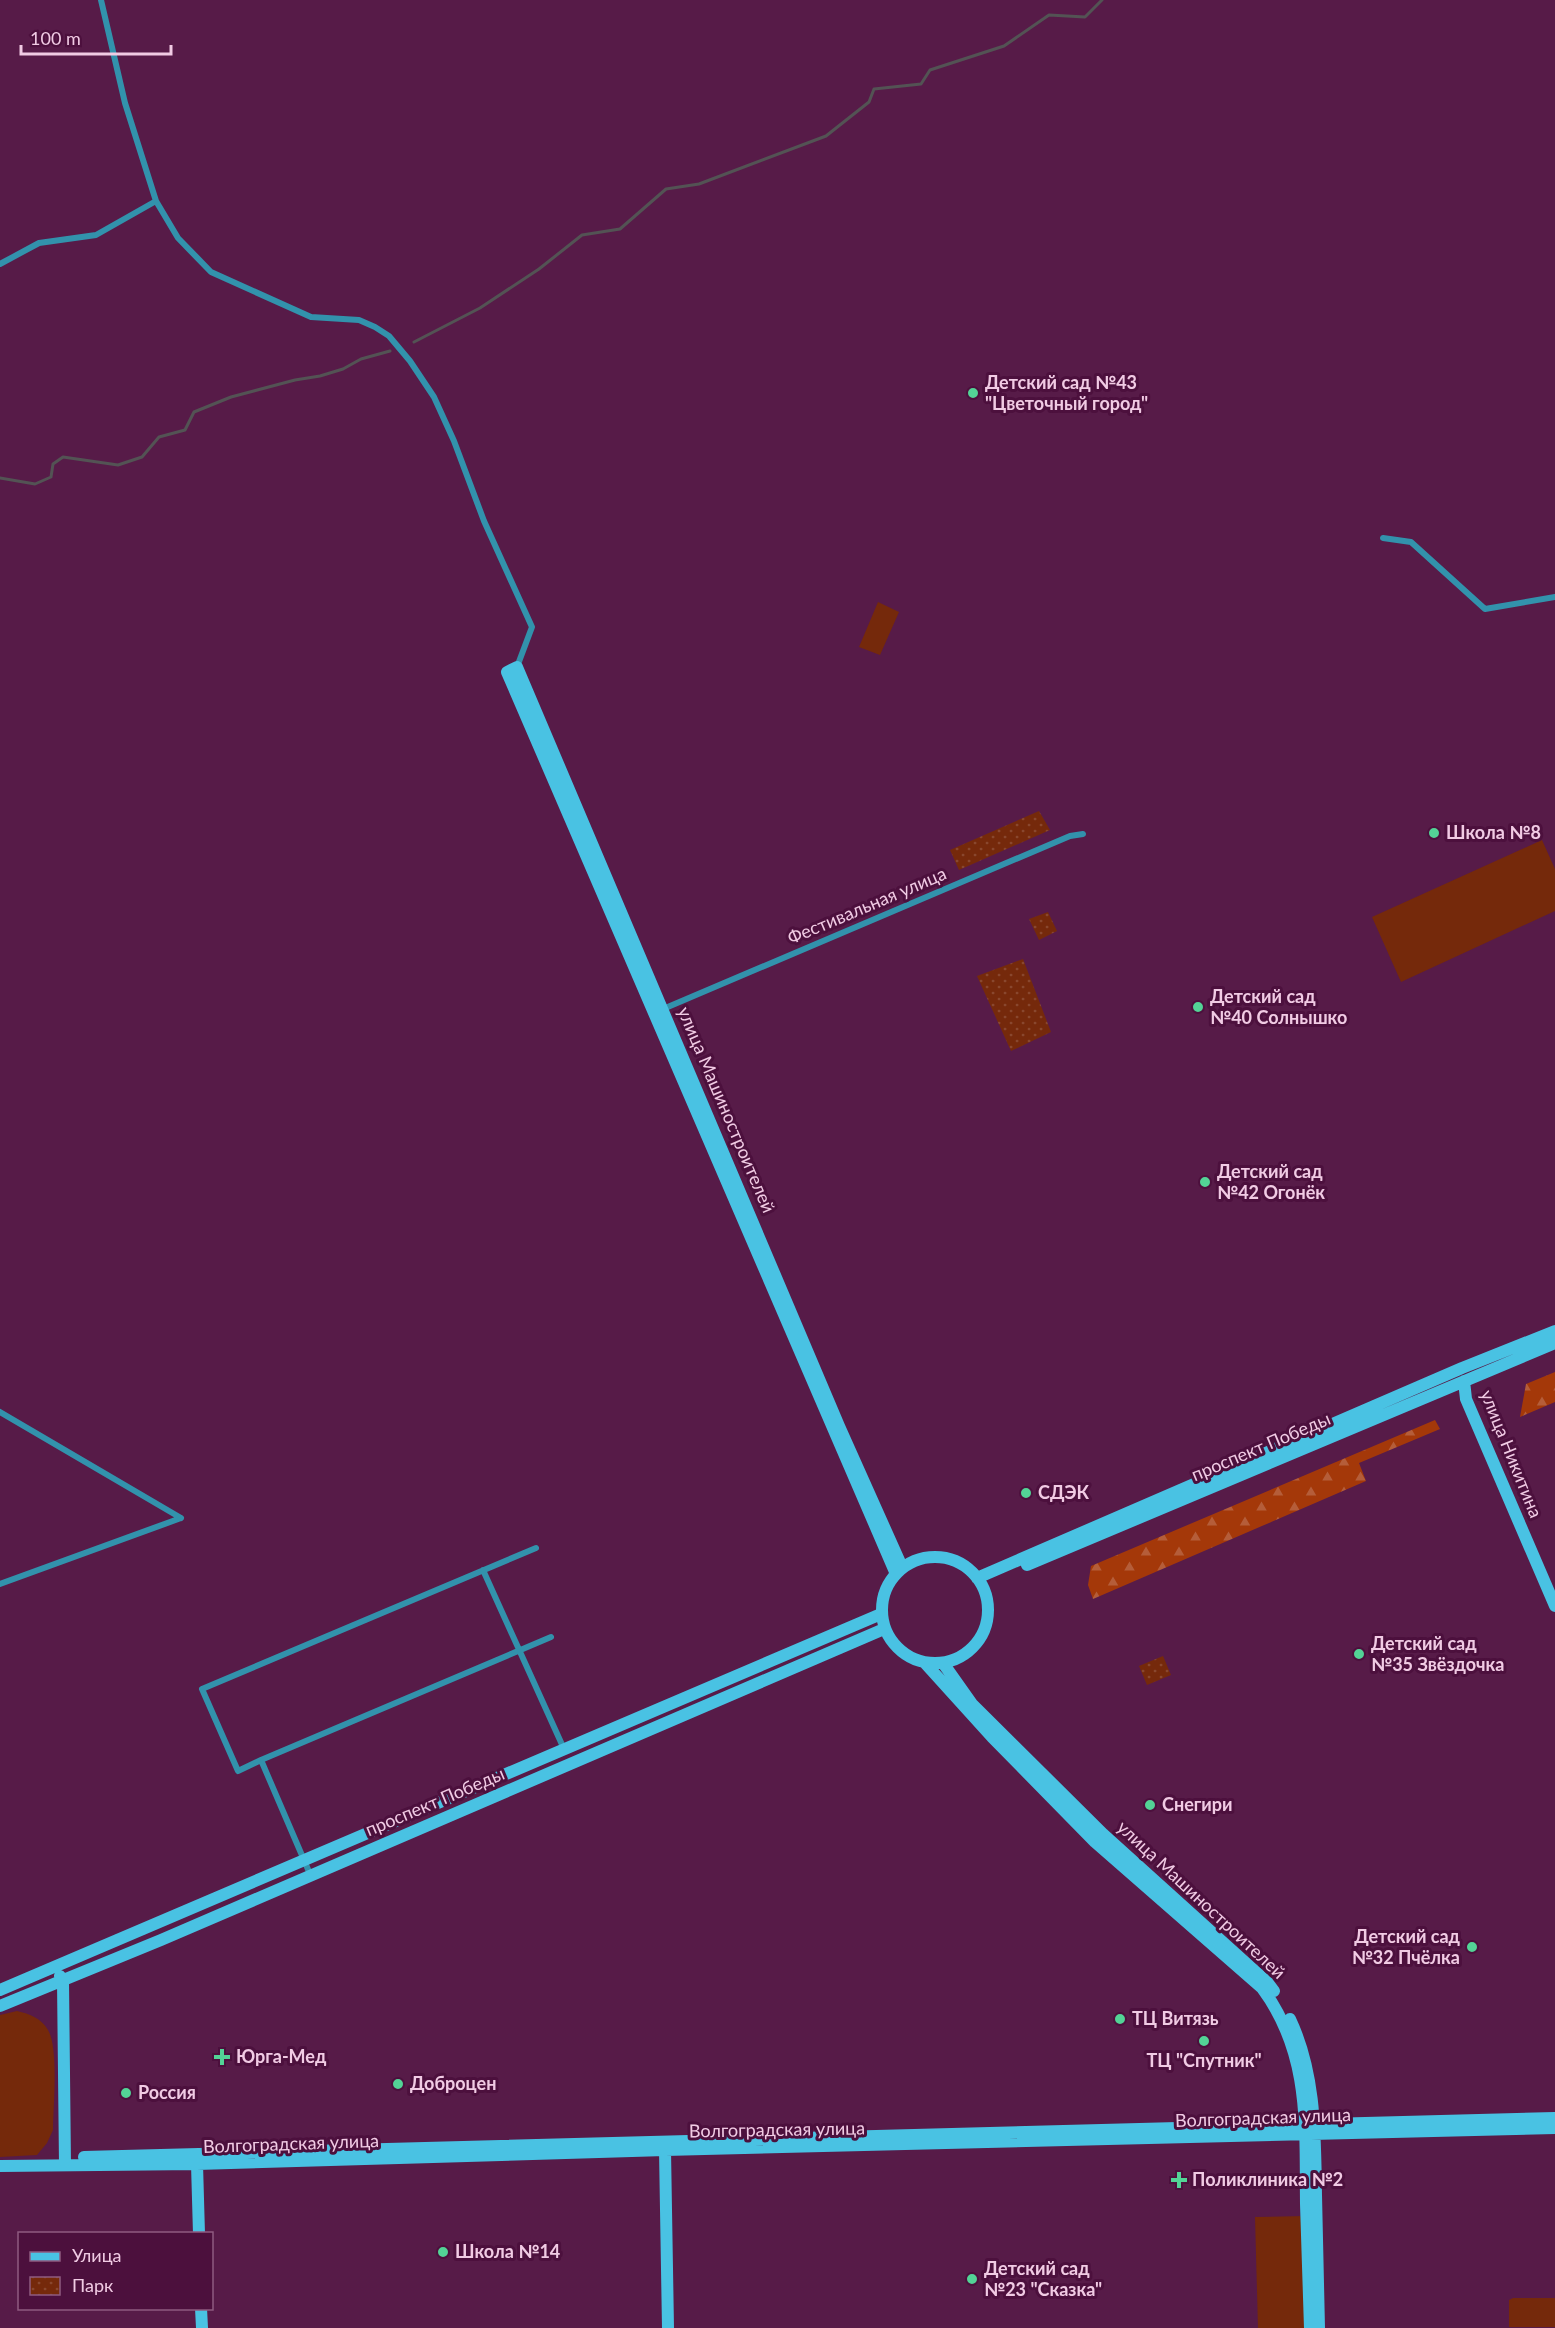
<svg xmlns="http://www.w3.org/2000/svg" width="1555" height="2328" font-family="Lato,sans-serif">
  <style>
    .grass { fill: #75290b }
    .forest { fill: url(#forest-firs) }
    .park { fill: url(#park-dots) }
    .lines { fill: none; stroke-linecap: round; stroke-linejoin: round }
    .stream { stroke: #535354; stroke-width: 3 }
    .street { stroke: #3292ac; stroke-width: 6 }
    .secondary { stroke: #49c2e3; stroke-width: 12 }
    .poi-dot { fill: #53d396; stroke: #4c103d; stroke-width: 2 }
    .labels { text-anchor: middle; stroke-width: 6; stroke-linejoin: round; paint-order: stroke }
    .poi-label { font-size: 18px; font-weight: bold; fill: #f1cbe4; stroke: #4c103d; text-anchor: start }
    .street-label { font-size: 18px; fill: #f1cbe4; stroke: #4c103d }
  </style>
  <defs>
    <pattern id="forest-firs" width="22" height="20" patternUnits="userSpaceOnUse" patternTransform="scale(1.5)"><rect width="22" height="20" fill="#a43809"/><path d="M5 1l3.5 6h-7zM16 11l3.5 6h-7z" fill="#b55d39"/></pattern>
    <pattern id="park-dots" width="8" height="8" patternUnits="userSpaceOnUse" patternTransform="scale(1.5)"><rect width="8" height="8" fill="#75290b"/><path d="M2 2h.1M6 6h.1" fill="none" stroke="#89472e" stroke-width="1.8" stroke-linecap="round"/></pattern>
  </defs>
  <rect width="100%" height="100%" fill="#571b48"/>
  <path class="grass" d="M878,602L899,612L880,655L859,647Z
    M1542,840L1555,869V911L1401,982L1372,917Z
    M17,2011C30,2014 41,2018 48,2030C59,2048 53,2108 53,2130L47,2143L37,2155L0,2157V2015Z
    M1307,2216L1310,2328H1258L1255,2217Z
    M1513,2298H1555V2327H1509V2300Z"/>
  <path class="forest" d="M1555,1372V1402L1520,1417L1526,1384Z
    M1435,1420L1440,1429L1359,1463L1366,1481L1093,1599L1088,1585L1091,1566Z"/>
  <path class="park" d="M1039,811L1050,830L959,870L950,850Z
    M1048,912L1057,931L1039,940L1029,919Z
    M1023,959L1051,1032L1011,1051L977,976Z
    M1163,1656L1171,1675L1147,1685L1139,1666Z"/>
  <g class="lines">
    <path class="stream" d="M414,342L480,308L539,269L582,235L620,229L666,189L699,184L826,136L869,102L874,89L921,84L930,70L1004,46L1049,15L1085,17L1102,0
      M0,478L35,484L51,477L53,464L63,457L118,465L142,457L159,437L185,430L194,412L231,397L295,380L320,376L343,369L361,359L390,351"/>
    <path class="street" d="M101,0L125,103L156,201L178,238L211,272L311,317L359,320L375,327L389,336L410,361L434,397L454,441L484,521L532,627L517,667
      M0,264L39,243L96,235L156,201
      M1383,538L1411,542L1485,609L1555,597
      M663,1009L1070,836L1083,834
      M0,1412L181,1518
      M483,1570L564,1749
      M0,1584L181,1518
      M261,1760L551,1637
      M310,1874L261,1760L238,1771L202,1689L536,1548"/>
    <path class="secondary" d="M1464,1381L1466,1399L1555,1606
      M882 1610a53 53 0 1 1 106 0a53 53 0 1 1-106 0Z
      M1027,1565L1555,1343
      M896,1574L507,672L517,667L839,1426L902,1567
      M977,1578L1462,1368L1555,1331
      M925,1663L992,1737L1095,1842L1262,1988C1311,2054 1305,2126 1306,2204C1307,2245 1309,2287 1310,2328
      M943,1663L972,1704L1103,1834L1268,1983L1274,1991
      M60,1976L63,1981L65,2165
      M0,1990L881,1614
      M0,2006L161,1940L884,1629
      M1290,2019C1316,2074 1315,2135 1316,2195C1317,2239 1318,2284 1319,2328
      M665,2150L668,2328
      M84,2157L1555,2118
      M197,2164L199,2234
      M0,2166L197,2164L665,2150L1555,2128
      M201,2308L202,2328"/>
  </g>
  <g class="poi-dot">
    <circle cx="973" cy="393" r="6"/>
    <circle cx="1434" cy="833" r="6"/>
    <circle cx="1198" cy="1007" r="6"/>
    <circle cx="1205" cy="1182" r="6"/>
    <circle cx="1026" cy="1493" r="6"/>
    <circle cx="1359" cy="1654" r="6"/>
    <circle cx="1150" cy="1805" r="6"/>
    <circle cx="1472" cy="1947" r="6"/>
    <circle cx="1120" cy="2019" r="6"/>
    <circle cx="1204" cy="2041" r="6"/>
    <path d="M219 2048h6v6h6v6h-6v6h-6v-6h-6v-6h6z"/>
    <circle cx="398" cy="2084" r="6"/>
    <circle cx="126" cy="2093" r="6"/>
    <path d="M1176 2171h6v6h6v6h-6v6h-6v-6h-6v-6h6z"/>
    <circle cx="443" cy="2252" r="6"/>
    <circle cx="972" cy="2279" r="6"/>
  </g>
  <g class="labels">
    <g class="poi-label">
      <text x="985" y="389">Детский сад №43<tspan x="985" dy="21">"Цветочный город"</tspan></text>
      <text x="1446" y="839">Школа №8</text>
      <text x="1210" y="1003">Детский сад<tspan x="1210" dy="21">№40 Солнышко</tspan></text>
      <text x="1217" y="1178">Детский сад<tspan x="1217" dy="21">№42 Огонёк</tspan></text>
      <text x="1038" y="1499">СДЭК</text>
      <text x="1371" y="1650">Детский сад<tspan x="1371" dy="21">№35 Звёздочка</tspan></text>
      <text x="1162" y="1811">Снегири</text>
      <text x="1460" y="1943" text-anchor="end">Детский сад<tspan x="1460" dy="21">№32 Пчёлка</tspan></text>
      <text x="1132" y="2025">ТЦ Витязь</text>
      <text x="236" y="2063">Юрга-Мед</text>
      <text x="1204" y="2067" text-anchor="middle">ТЦ "Спутник"</text>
      <text x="410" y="2090">Доброцен</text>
      <text x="138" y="2099">Россия</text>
      <text x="1192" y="2186">Поликлиника №2</text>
      <text x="455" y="2258">Школа №14</text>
      <text x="984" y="2275">Детский сад<tspan x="984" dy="21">№23 "Сказка"</tspan></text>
    </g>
    <g class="street-label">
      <text transform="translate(867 906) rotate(-23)" y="6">Фестивальная улица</text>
      <text transform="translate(726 1110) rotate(67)" y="6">улица Машиностроителей</text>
      <text transform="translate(1261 1447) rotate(-23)" y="6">проспект Победы</text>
      <text transform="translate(1511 1454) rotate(68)" y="6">улица Никитина</text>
      <text transform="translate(435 1802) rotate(-23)" y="6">проспект Победы</text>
      <text transform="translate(1201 1900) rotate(43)" y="6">улица Машиностроителей</text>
      <text transform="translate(1263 2118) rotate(-2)" y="6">Волгоградская улица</text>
      <text transform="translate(777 2130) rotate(-1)" y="6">Волгоградская улица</text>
      <text transform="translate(291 2144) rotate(-2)" y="6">Волгоградская улица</text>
    </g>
  </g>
  <rect x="18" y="2232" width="195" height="78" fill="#4c103d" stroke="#8e5b80" stroke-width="1.5"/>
  <rect x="30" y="2252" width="30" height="9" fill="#49c2e3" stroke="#8e5b80" stroke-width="1.5"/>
  <text x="72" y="2262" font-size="18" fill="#f1cbe4">Улица</text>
  <rect x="30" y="2277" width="30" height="18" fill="url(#park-dots)" stroke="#8e5b80" stroke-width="1.5"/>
  <text x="72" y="2292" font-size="18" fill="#f1cbe4">Парк</text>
  <path d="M21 45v9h150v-9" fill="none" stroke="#f1cbe4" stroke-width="3"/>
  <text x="30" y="45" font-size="18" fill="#f1cbe4" stroke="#4c103d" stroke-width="4.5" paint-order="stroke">100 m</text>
</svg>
